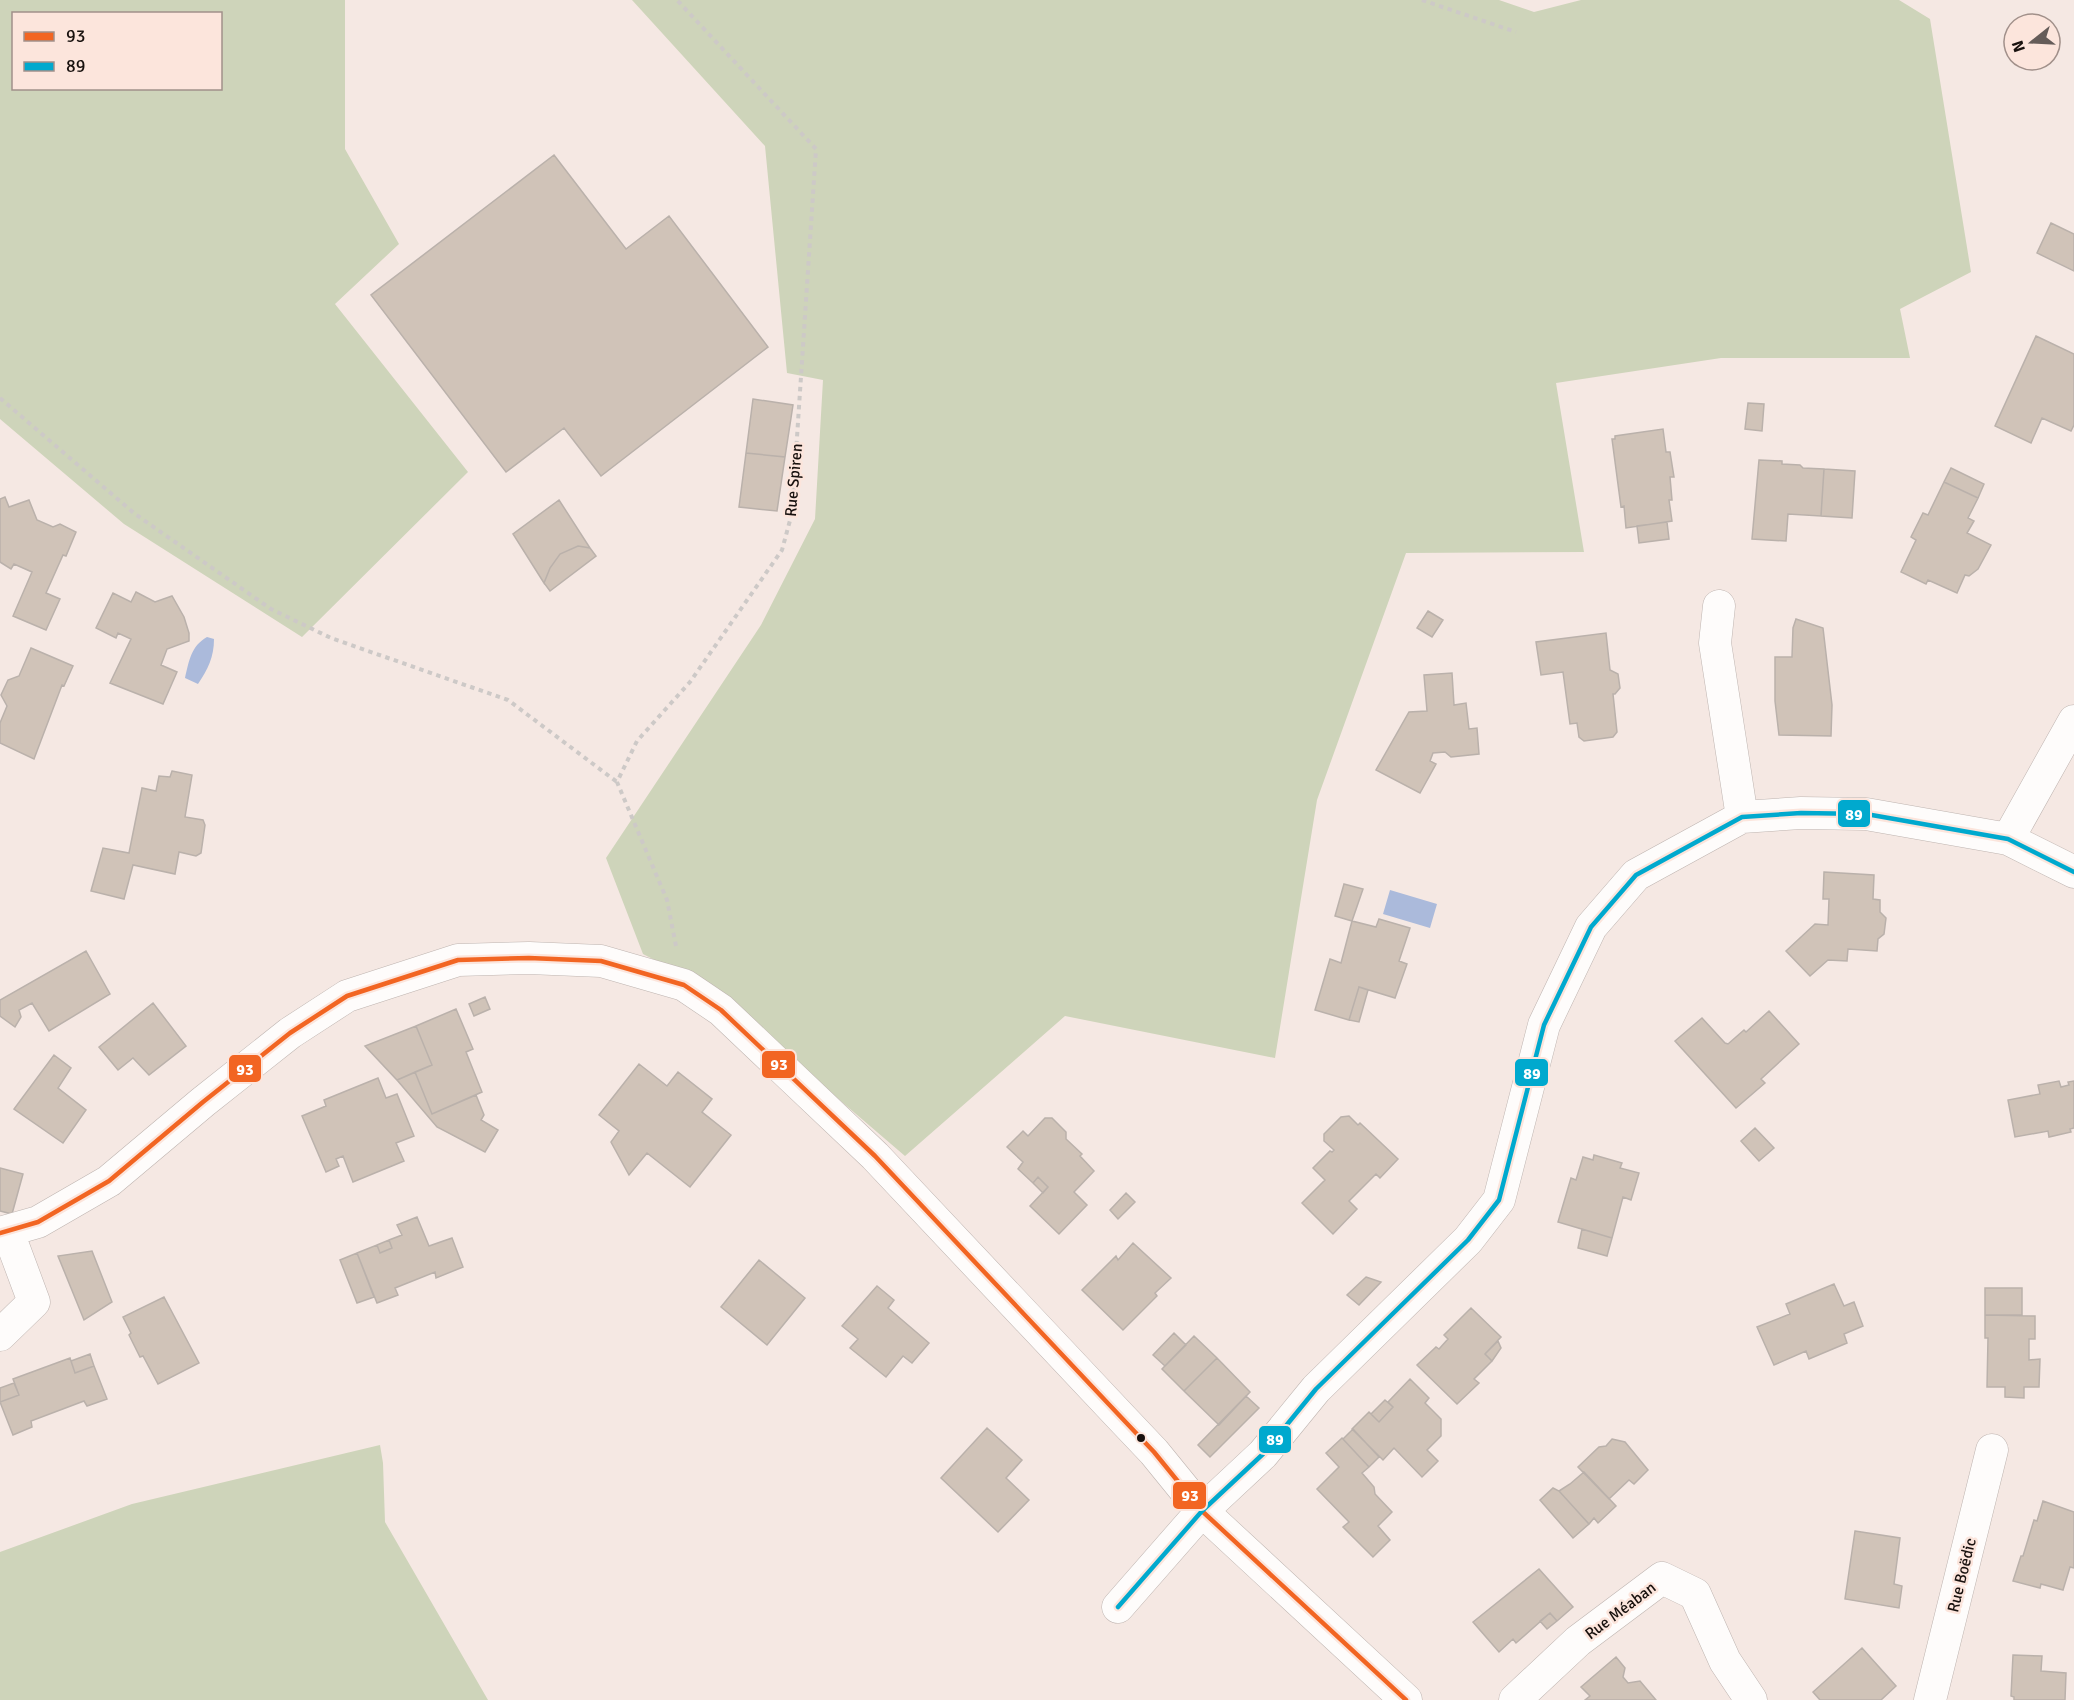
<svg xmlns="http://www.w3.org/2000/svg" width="2074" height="1700" font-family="Signika,sans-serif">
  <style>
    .green { fill: #ced4ba; fill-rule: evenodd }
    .water { fill: #abbadb }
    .building { fill: #d0c3b8; stroke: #bab1ab; stroke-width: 1.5 }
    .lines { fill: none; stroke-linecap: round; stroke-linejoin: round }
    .minor-casing { stroke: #beb4b0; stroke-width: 33 }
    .path { stroke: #cdc9c7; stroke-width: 4; stroke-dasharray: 4.5 4.5; stroke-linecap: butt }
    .minor { stroke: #fefcfb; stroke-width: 32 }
    .bus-1-casing { stroke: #fce5dc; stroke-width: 9 }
    .bus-2-casing { stroke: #fce5dc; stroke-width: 9 }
    .bus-1 { stroke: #f26522; stroke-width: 4.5 }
    .bus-2 { stroke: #00a9ce; stroke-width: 4.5 }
    .bus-dot { fill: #18110e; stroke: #fce5dc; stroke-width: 2 }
    .labels { text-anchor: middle; stroke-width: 5; stroke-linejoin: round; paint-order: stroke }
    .street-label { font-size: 16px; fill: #18110e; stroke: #fce5dc }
    .line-badge { stroke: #fce5dc; stroke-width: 2 }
    .badge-label { font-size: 16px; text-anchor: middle; font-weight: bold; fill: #fff }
  </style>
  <rect width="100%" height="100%" fill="#f5e8e3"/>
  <path class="green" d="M0,0H345V149L399,244L335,304L468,472L302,637L124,524L0,419ZM14,14H220V88H14Z
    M632,0H1499L1534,12L1581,0H1899L1930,19L1971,272L1900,309L1910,358H1721L1556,383L1584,552L1406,553L1317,800L1275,1058L1065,1016L905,1156L709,988L643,954L606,858L761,625L815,519L823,380L787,373L765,146Z
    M380,1445L383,1463L385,1522L488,1700H0V1552L132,1504Z"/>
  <path class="water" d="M207,637L214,639C214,657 208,669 198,684L185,678C189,661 191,646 207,637Z
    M1390,890L1437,904L1430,928L1383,914Z"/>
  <path class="building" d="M554,155L626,249L669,216L768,347L601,476L564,428L506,472L371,295Z
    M2051,223L2074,234V271L2037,253Z
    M2036,336L2074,354V425L2071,431L2042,418L2031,443L1995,426Z
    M753,399L793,405L785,457L746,453Z
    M1748,403L1764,404L1762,431L1745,429Z
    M1663,429L1666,452H1670L1674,477H1670L1672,500H1669L1672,521L1626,528L1624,506L1621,507L1612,439H1615V436Z
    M746,453L785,457L777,511L739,507Z
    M1759,460L1782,461V464L1800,465L1803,468L1824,469L1821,516L1788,514L1786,541L1752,539Z
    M1951,468L1984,484L1978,498L1944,482Z
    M1824,469L1855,471L1852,518L1821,516Z
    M1944,482L1978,498L1968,518L1974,521L1967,533L1991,545L1978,569L1969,576L1965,575L1957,593L1928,580L1926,584L1901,572L1916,540L1911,537L1923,513L1928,515Z
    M5,497L9,507L29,500L37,520L53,527L60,524L76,532L66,556L63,555L46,593L60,599L46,630L13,616L32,572L14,564L11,569L0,562V499Z
    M559,500L590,548L578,546L560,554L550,568L544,583L513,534Z
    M1667,522L1669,539L1639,543L1637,526Z
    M578,546L590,548L596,556L550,591L544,583L550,568L560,554Z
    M136,592L155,602L172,596L184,617L189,633V641L167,649L161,665L177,672L163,704L110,683L131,639L118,633L116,638L96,628L113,593L131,602Z
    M1428,611L1443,620L1432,637L1417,628Z
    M1796,619L1823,628L1832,705L1831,736L1779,735L1775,701V657H1792L1793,628Z
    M1606,633L1610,670L1618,674L1620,688L1615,694H1613L1617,732L1613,737L1584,741L1579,737L1577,723L1570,724L1563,672L1541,675L1536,642Z
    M31,648L73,666L64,686L62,685L34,759L0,743V723L7,706L1,695L8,680L19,676Z
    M1452,673L1454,705L1466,703L1469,729L1477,728L1479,754L1451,757L1445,752L1433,753L1430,761L1436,764L1420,793L1376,770L1409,712L1427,711L1424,675Z
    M172,771L192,775L185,817L203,820L205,825L201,853L196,856L179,852L175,874L133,865L124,899L91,891L103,848L129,853L142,788L156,791L159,776L170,777Z
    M1824,872L1874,875L1873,899L1880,900V912L1886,918L1884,934L1878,939L1877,951L1848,949L1847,961L1828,960L1810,976L1786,951L1815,924L1828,925L1829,899H1823Z
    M1344,884L1363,889L1352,921L1335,916Z
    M1379,919L1410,928L1399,961L1407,964L1395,998L1359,987L1349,1020L1315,1010L1330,959L1341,963L1352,921L1376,927Z
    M86,951L110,994L49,1031L32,1003L19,1010L21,1017L15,1027L0,1016V1000Z
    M1359,987L1368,990L1359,1022L1349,1020Z
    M485,997L490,1009L474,1016L469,1004Z
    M153,1003L186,1046L149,1075L133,1058L118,1070L99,1047Z
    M456,1009L473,1049L466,1052L482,1092L432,1114L415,1072L432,1065L416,1026Z
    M1769,1011L1799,1044L1761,1079L1765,1083L1736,1108L1675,1041L1702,1018L1725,1043L1728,1044L1744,1030L1746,1032Z
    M416,1026L432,1065L397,1080L365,1046Z
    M54,1055L71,1068L58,1088L86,1110L63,1143L14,1109Z
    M639,1064L667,1086L678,1072L712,1099L702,1112L731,1135L690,1187L647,1153L629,1175L611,1142L619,1131L599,1115Z
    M415,1072L432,1114L476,1095L484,1115L481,1120L498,1130L485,1152L437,1127L397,1080Z
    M378,1078L386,1098L397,1094L414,1136L396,1143L404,1161L353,1182L343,1156L336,1159L339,1166L326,1172L302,1116L326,1106L324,1100Z
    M2059,1081L2061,1087L2069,1085L2068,1082L2074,1081V1128L2070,1129L2071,1132L2049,1137L2048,1131L2015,1137L2008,1100L2040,1094L2038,1085Z
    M1349,1116L1358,1125L1360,1123L1398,1159L1380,1178L1376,1174L1349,1201L1357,1209L1333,1234L1302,1203L1325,1180L1313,1168L1330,1151L1332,1152L1334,1150L1324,1141V1134L1341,1117Z
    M1045,1118H1052L1066,1132V1139L1082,1154L1080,1156L1094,1171L1074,1192L1087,1205L1059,1234L1030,1206L1048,1187L1038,1177L1033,1183L1018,1169L1023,1162L1007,1147L1023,1131L1028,1136Z
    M1755,1128L1774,1148L1759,1161L1741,1141Z
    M1594,1155L1622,1163L1620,1168L1639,1173L1631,1200L1623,1197L1612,1238L1558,1222L1571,1178L1576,1180L1583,1157L1593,1160Z
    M0,1168L23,1174L12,1214L0,1211Z
    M1038,1177L1048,1187L1043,1193L1033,1183Z
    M1126,1193L1135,1202L1118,1219L1110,1210Z
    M417,1217L429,1246L452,1238L463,1267L436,1278L435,1272L395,1288L398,1295L377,1303L357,1253L377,1245L380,1253L392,1248L389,1240L402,1235L397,1225Z
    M1582,1229L1612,1238L1607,1256L1578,1248Z
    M389,1240L392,1248L380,1253L377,1245Z
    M1133,1243L1171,1278L1155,1293L1157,1296L1123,1330L1082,1290L1116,1256L1118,1260Z
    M92,1251L112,1302L84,1320L58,1256Z
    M357,1253L374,1297L357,1303L340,1260Z
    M759,1260L805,1298L767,1345L721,1307Z
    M1366,1277L1381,1282L1359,1305L1347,1295Z
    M1834,1284L1844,1306L1854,1302L1863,1326L1844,1334L1847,1343L1809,1359L1806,1351L1774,1365L1757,1327L1790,1314L1786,1304Z
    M877,1286L894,1300L888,1308L929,1343L912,1363L903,1356L886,1377L850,1348L858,1339L842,1326Z
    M1985,1288H2022V1315H1985Z
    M164,1297L199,1363L158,1384L143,1356L140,1357L129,1335L131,1333L123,1317Z
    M1471,1308L1501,1337L1485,1354L1492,1361L1474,1379L1479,1383L1457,1404L1417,1365L1436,1347L1439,1349L1448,1339L1444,1335Z
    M1985,1315L2035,1316V1339H2029V1360L2040,1359L2039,1387H2024V1398L2005,1397V1387H1987L1988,1338H1985Z
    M1174,1333L1186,1345L1165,1366L1153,1355Z
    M1194,1336L1217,1358L1184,1391L1162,1369Z
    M1498,1341L1501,1348L1492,1361L1485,1354Z
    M90,1354L94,1366L75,1373L71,1361Z
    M70,1358L75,1373L94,1366L107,1399L87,1406L84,1401L31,1421L32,1427L13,1435L0,1402L19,1395L13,1379Z
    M1217,1358L1250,1392L1219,1425L1184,1391Z
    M1410,1379L1429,1398L1425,1403L1441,1419V1436L1427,1450L1438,1461L1422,1477L1394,1448L1383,1460L1352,1429L1369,1412L1379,1422L1393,1407L1388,1402Z
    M14,1383L19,1395L0,1402V1388Z
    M1246,1396L1259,1408L1210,1457L1198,1445Z
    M1385,1400L1393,1407L1379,1422L1371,1414Z
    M987,1428L1022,1460L1006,1478L1029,1500L998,1532L941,1478Z
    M1353,1429L1379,1457L1369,1467L1343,1439Z
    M1342,1438L1369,1467L1362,1473L1374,1487L1375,1494L1392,1512L1378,1526L1390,1540L1373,1557L1343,1527L1349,1522L1317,1489L1339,1467L1326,1453Z
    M1612,1439L1625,1442L1648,1470L1634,1484L1629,1480L1609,1499L1578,1467L1599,1447L1606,1446Z
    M1584,1472L1616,1506L1598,1523L1594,1518L1589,1524L1559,1491L1570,1484Z
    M1553,1488L1559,1491L1589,1524L1573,1538L1540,1500Z
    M2043,1501L2074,1512V1568L2070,1567L2063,1590L2041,1584L2040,1588L2013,1581L2021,1556H2023L2034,1520L2037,1521Z
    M1855,1531L1900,1538L1894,1584L1902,1586L1899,1608L1845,1599Z
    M1539,1569L1573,1607L1557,1621L1550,1613L1516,1643L1513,1639L1499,1652L1473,1622Z
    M1550,1613L1557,1621L1547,1629L1540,1621Z
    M1862,1648L1896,1686L1881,1700H1820L1813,1692Z
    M2013,1655L2042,1656L2041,1671L2066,1673L2065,1700H2014V1697L2011,1696Z
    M1616,1657L1625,1668L1623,1677L1628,1683L1640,1681L1656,1700H1585L1590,1696L1581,1687Z"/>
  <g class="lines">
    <g class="minor-casing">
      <path id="minor" d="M1719,606L1715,643L1742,817
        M2008,839L2074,721
        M0,1233L38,1222L109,1181L203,1102L290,1033L347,996L458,960L529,958L601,961L684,985L721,1010L875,1156L1118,1414L1154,1452L1202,1511L1406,1700
        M0,1335L34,1302L8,1232
        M1118,1607L1202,1511L1263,1454L1316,1389L1468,1240L1499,1200L1544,1025L1591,927L1636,875L1742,817L1801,813L1866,814L2008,839L2074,872
        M1515,1700L1578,1641L1662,1578L1695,1594L1725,1661L1751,1700
        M1930,1700L1992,1450"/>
    </g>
    <path class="path" d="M1422,0L1516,32
      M0,398L135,514L271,609L331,638L508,700L617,782
      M676,946L667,900L617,782L637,741L690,682L782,550L792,513L816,149L677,0"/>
    <use href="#minor" class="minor"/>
    <g class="bus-1-casing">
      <path id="bus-1" d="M0,1233L38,1222L109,1181L203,1102L290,1033L347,996L458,960L529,958L601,961L684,985L721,1010L875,1156L1118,1414L1154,1452L1202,1511L1406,1700"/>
    </g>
    <g class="bus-2-casing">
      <path id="bus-2" d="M1118,1607L1202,1511L1263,1454L1316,1389L1468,1240L1499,1200L1544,1025L1591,927L1636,875L1742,817L1801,813L1866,814L2008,839L2074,872"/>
    </g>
    <use href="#bus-1" class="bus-1"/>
    <use href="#bus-2" class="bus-2"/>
  </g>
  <circle class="bus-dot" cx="1141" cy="1438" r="5"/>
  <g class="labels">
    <g class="street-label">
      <text transform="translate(793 480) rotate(-85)" y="6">Rue Spiren</text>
      <text transform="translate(1961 1575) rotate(-76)" y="6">Rue Boëdic</text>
      <text transform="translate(1620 1610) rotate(-37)" y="6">Rue Méaban</text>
    </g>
  </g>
  <g class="line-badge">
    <rect x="1837" y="799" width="34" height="29" rx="6" fill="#00a9ce"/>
    <rect x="761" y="1050" width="35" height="29" rx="6" fill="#f26522"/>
    <rect x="228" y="1054" width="34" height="29" rx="6" fill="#f26522"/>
    <rect x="1514" y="1058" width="35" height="29" rx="6" fill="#00a9ce"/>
    <rect x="1258" y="1425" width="34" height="29" rx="6" fill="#00a9ce"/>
    <rect x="1172" y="1481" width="35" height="29" rx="6" fill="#f26522"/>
  </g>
  <g class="badge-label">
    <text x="1854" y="820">89</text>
    <text x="779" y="1070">93</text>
    <text x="245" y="1075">93</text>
    <text x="1532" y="1079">89</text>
    <text x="1275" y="1445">89</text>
    <text x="1190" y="1501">93</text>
  </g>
  <rect x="12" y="12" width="210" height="78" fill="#fce5dc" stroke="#a1908a" stroke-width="1.5"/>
  <rect x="24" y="32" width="30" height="9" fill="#f26522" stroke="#a1908a" stroke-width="1.5"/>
  <text x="66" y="42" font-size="18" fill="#18110e">93</text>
  <rect x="24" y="62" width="30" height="9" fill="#00a9ce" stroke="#a1908a" stroke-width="1.5"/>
  <text x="66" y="72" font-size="18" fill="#18110e">89</text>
  <g transform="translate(2032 42) rotate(252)"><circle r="28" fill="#fce5dc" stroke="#a1908a" stroke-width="1.5"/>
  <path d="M0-4.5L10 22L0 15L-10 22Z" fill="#655c59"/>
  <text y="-9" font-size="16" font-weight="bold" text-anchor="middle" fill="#18110e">N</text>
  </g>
</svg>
